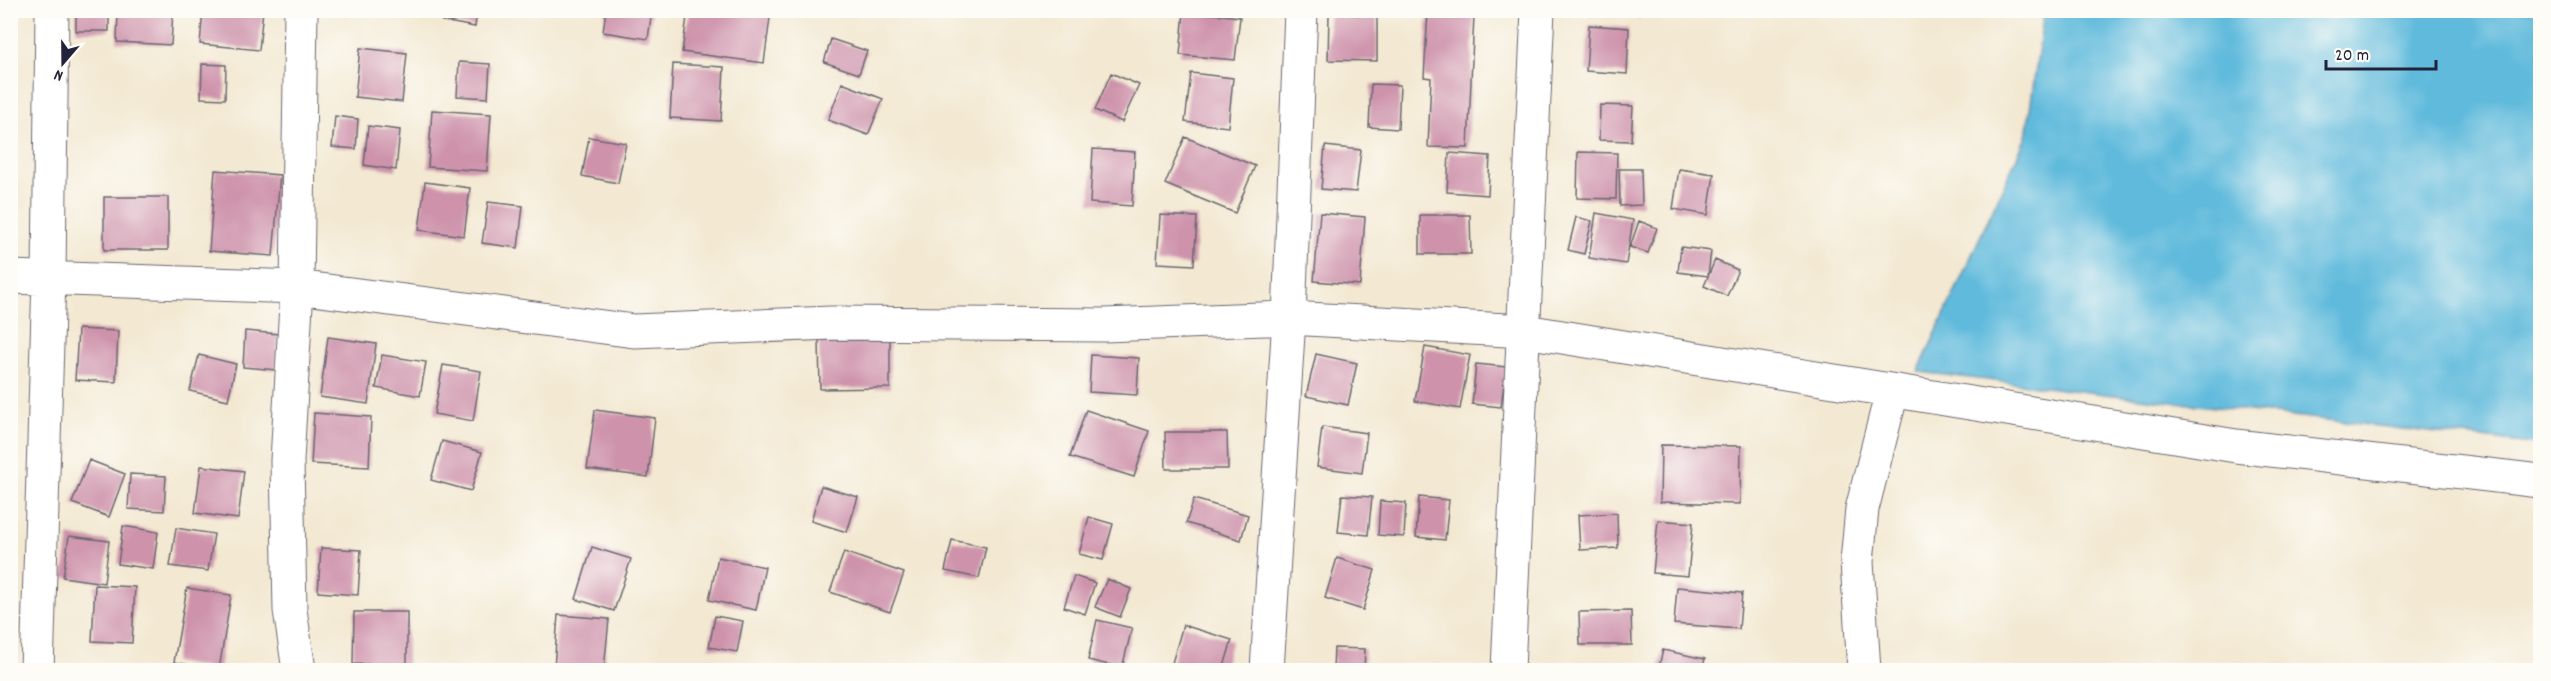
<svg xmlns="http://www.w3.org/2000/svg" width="2551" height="681" font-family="Dekko,sans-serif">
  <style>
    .water { fill: #5ebadc; stroke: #406e8c; stroke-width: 1.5 }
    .building { fill: #ce93ab }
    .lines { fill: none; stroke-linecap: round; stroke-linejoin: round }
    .street-casing { stroke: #6b6770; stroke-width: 35 }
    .street { stroke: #fff; stroke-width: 33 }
  </style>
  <rect width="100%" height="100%" fill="#fdfcf7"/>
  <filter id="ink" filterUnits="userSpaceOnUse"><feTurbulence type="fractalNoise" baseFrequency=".0167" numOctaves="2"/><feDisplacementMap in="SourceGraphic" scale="12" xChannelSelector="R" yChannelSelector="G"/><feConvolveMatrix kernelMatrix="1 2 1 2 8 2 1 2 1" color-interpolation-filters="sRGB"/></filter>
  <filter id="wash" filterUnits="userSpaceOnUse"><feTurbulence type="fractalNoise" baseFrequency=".008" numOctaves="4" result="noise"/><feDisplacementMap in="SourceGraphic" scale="24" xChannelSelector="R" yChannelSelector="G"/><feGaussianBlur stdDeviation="1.35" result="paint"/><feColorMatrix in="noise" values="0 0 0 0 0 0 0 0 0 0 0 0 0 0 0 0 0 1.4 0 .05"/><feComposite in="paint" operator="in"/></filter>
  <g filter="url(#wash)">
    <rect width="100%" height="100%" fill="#f3e8d1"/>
    <path class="water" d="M2044,11H2540V445L1918,372L2026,137Z"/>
    <g id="blocks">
      <path class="building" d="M76,10H109V31H76Z
        M118,10H173L171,45L117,42Z
        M203,10H263L259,50L200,44Z
        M443,10H477L475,27L442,21Z
        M606,10H652L648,39L603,32Z
        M688,10H771L764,63L682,52Z
        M1591,10H1639V14L1591,15Z
        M1184,11L1240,17L1235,60L1180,55Z
        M1428,12L1474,15L1468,148L1428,147L1431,78L1424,77Z
        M1329,14L1377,15V61L1328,60Z
        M1589,25L1629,28L1627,74L1586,71Z
        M831,39L867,51L859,74L824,62Z
        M360,48L407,53L402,102L355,97Z
        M459,62L490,64L488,98L457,96Z
        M202,64L226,65L225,99L201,98Z
        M673,64L724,67L721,121L670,118Z
        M1111,73L1139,85L1122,122L1095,110Z
        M1191,73L1233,78L1228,127L1185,122Z
        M842,83L883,99L868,135L828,120Z
        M1371,84L1400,85L1398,129L1369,127Z
        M1600,105L1633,106L1631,141L1599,140Z
        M432,110L491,114L487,171L428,167Z
        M335,116L358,119L356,149L332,147Z
        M368,126L400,130L396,170L364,165Z
        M589,137L626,143L618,183L582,176Z
        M1185,137L1255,166L1235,213L1165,184Z
        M1325,146L1361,150L1356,192L1321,189Z
        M1093,149L1135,152L1132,206L1090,203Z
        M1578,152L1617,153L1616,199L1577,198Z
        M1449,153L1490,156L1488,195L1447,192Z
        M1619,169H1641L1642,205L1620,206Z
        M1679,169L1714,174L1708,215L1673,209Z
        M215,170L280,175L273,256L209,251Z
        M425,182L470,188L464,236L419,230Z
        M104,197H168V250H104Z
        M488,202L523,206L518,248L482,243Z
        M1320,213L1365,217L1360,285L1314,281Z
        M1596,213L1633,220L1626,264L1589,258Z
        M1160,215L1197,217L1194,265L1157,263Z
        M1420,215H1470L1471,254H1420Z
        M1576,217L1592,221L1584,254L1568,250Z
        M1639,221L1657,228L1648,253L1630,247Z
        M1681,247L1711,251L1708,276L1678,272Z
        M1715,260L1738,270L1727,296L1704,286Z
        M78,329L118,331L116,382L75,380Z
        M245,331L279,334L276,370L243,367Z
        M328,337L376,344L368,404L320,397Z
        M819,340H890V388L820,389Z
        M1425,347L1470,355L1460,409L1415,401Z
        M1316,354L1357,363L1348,405L1306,396Z
        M199,355L236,364L228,400L190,391Z
        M382,355L426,362L420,396L376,388Z
        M1091,355L1139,358L1137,395L1089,392Z
        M1476,364L1506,367L1501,407L1472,404Z
        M443,365L481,371L473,421L434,414Z
        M595,410L655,418L648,477L587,469Z
        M1086,410L1149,431L1134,477L1070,457Z
        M314,413L371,417L369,467L311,464Z
        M1322,427L1367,433L1362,473L1317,467Z
        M1165,432H1227L1228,469H1166Z
        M442,441L482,452L471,491L431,480Z
        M1661,445L1741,446L1740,504L1660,502Z
        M89,460L125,474L109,517L72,503Z
        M201,466L244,471L238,519L195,513Z
        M130,474L166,476L164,511L128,509Z
        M821,486L858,497L847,532L811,521Z
        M1342,495L1372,497L1368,535L1338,532Z
        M1419,497L1449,500L1445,540L1416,537Z
        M1194,499L1248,515L1241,540L1186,523Z
        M1380,501L1406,503L1404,537L1378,535Z
        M1617,513L1618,548L1580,550L1578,515Z
        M1089,517L1113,524L1103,560L1079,554Z
        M1658,520L1693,523L1688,576L1653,573Z
        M123,526L158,532L153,569L118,564Z
        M176,528L214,534L208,571L170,566Z
        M69,536L109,541L104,583L63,577Z
        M952,540L986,547L979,578L945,571Z
        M592,547L631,559L614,611L576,599Z
        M321,548L361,550L358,595L318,592Z
        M844,552L904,573L890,612L830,592Z
        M718,557L765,567L756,610L709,600Z
        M1337,558L1375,570L1363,610L1325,598Z
        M1074,576L1095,583L1085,614L1064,607Z
        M1107,579L1131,589L1120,617L1095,607Z
        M95,585L135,587L132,643L92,641Z
        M1677,587L1742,593L1739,629L1674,624Z
        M187,588L231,595L219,670L174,662Z
        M1631,611L1632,645H1580L1579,612Z
        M354,612H407V665L353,664Z
        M558,615L609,619L604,670L554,668Z
        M715,616L743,621L737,652L709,647Z
        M1097,620L1132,628L1122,668L1088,660Z
        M1183,625L1232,640L1223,670H1197L1172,663Z
        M1334,648L1365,649L1364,670H1333Z
        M1663,650L1705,659L1702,670H1658Z"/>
    </g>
  </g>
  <g filter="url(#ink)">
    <use href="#blocks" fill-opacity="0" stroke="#6b6770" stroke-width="1.5"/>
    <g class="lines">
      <g class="street-casing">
        <path id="street" d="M10,277L297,287L634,331L832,323L1104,325L1289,318L1525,331L2236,446L2540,481
          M37,670L49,278L52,10
          M299,670L290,610L287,461L297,287L301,10
          M1267,670L1289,318L1301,10
          M1508,670L1538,10
          M1864,670L1857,562L1862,509L1892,392"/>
      </g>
      <use href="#street" class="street"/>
    </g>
  </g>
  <rect width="2551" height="681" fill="none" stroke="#fdfcf7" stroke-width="36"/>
  <g transform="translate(63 63) rotate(200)" stroke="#fdfcf7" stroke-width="4.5" paint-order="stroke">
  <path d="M0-4.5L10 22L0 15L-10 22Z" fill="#22223b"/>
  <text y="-9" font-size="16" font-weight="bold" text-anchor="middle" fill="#22223b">N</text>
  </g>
  <path d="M2326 60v9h110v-9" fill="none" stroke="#22223b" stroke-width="3"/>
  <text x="2335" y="60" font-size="18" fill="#22223b" stroke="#fdfcf7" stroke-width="4.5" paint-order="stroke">20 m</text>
</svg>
